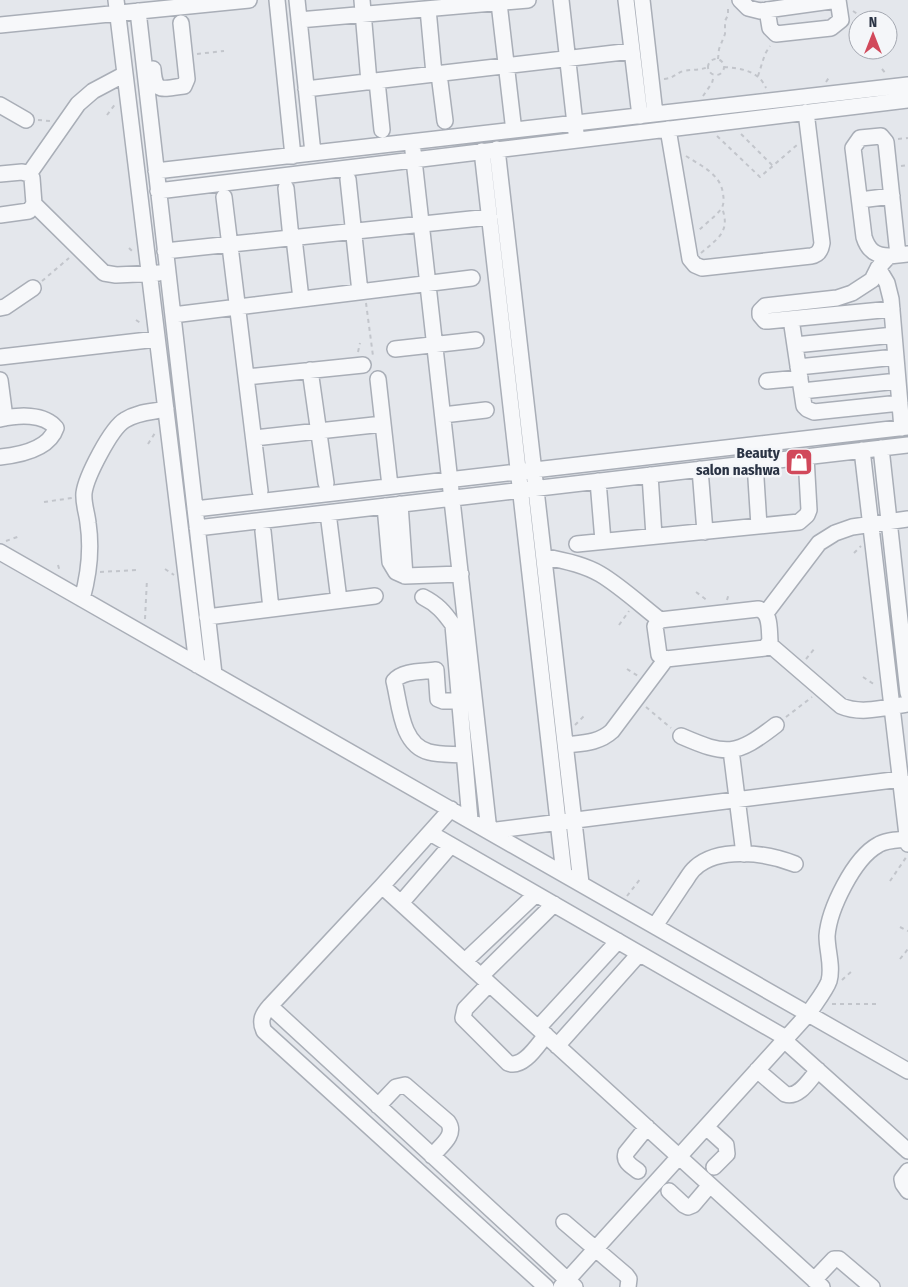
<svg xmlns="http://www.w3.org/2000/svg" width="908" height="1287" font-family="'Fira Sans Condensed',sans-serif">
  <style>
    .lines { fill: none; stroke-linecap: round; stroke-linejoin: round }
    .minor-casing { stroke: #a9aeb7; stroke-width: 18 }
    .path { stroke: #c2c5cb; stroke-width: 2; stroke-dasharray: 4 4; stroke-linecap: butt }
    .minor { stroke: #f7f8fa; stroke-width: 15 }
    .labels { text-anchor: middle; stroke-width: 5; stroke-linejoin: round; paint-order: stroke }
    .poi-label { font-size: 15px; font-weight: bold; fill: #2b3445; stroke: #f4f6f9; text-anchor: end }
  </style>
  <rect width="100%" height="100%" fill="#e4e7ec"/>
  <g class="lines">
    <g class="minor-casing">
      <path id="minor" d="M116,0L197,665
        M277,0L293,156
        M297,0L313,153
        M362,0L369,82
        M561,0L576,133
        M626,0L640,116
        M642,0L655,114
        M740,0L748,8L760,11L838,0
        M499,3L513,123
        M428,9L434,74
        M767,10L770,28L776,34L831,28L841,20L838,0
        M138,11L214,674
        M299,20L528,0
        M0,25L249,0
        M153,69C155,95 163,88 184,86L187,79L181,23
        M439,74L445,121
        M377,81L382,130
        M306,89L632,51
        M0,105L26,120
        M668,129L690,259L695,265L702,268L811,256C818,255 821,250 822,243L806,112
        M412,142L489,831L901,779
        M497,149L581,883
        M482,151L564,874
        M156,171L908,85
        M0,174L22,172L29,174L32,178L34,204L29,211L0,215
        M29,174L78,104L93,91L125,74
        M348,179L360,292
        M286,188L291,238
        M158,191L908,100
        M224,197L260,491
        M860,200L892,196
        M34,204L104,273L116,275L159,273
        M294,238L301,299
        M165,251L490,217
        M889,256C875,256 868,250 864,237L853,148L860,138L881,136L886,142L898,255
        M878,268L887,283L891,299L902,428
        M0,308L5,307L33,288
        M892,309L768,321H765L760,315V311L765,306L837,298L852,293L872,280L878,268L889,256L908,254
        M173,315L472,278
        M791,319L804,406L807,409L814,412L900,403
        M795,345L894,335
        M395,349L476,340
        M0,357L157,339
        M798,367L896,357
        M310,370L326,483
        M246,377L363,365
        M378,379L390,486
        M0,380L5,418
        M767,381L800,378
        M802,391L898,381
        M443,415L486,410
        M0,419C18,415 44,413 56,428C49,449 20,455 0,457
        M254,438L383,424
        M881,448L908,693
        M862,450L908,844
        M755,463L759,526
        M700,469L705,532
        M650,475L654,536
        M598,481L603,541
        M400,504L405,576
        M385,506L390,562L396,572L405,576L461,574
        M195,509L908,427
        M328,513L339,600
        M197,528L908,445
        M263,531L271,609
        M577,544L799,522L807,515L809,510L806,457
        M0,552L908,1071
        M544,557C563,560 583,564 600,574C619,585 642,606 660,620
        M423,597C437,604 444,612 453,625L470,820
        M82,599C89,574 92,550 88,523C87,513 83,503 84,493C86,477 111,428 125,420C137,412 152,412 166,409
        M758,609C771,611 769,630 770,641L765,648L666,659L659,655L655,626L660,620Z
        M766,613L819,543L835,533L852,527L908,519
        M207,617L375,596
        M769,644L841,706C862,715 886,707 908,704
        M459,701H443L438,699L436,670C423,672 403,670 394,681C400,705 401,745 429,752C440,755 453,754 464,755
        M681,736C727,756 736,756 776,725
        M566,745C583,743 599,743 612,731L666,659
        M731,750L744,854
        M451,809L382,886L270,1006C263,1014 259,1020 264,1031L546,1287
        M430,833L786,1038
        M382,886L822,1287
        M401,903L451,845
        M655,926C664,912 674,898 683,884C687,879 690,872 695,868C719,846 767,853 795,864
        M465,961L536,894
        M481,976L554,904
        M489,984L465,1009L463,1018L508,1063C523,1069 537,1046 546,1035
        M270,1006L575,1287
        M538,1028L618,941
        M784,1040L908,1151
        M557,1046L639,954
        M757,1070L785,1094C799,1099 810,1079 818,1070
        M378,1106L396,1087L405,1085L448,1122C457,1135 440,1146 432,1156
        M706,1127L726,1145L727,1154L714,1167
        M638,1171C632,1166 623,1162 626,1153L647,1127
        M908,1171L902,1179L903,1184L908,1191
        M669,1191L684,1205L688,1207L693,1205L710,1185
        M564,1222L626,1275L629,1279L628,1287
        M814,1280L834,1259H839L872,1287
        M561,1287L809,1013C814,1005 826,990 829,981C833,966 827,951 827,936C829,909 854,858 878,845C885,840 898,840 907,839"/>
    </g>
    <path class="path" d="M853,11L866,20
      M197,54L224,51
      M718,59L719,49L725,34V21L728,15V6
      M708 67a8 8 0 1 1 16 0a8 8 0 1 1-16 0Z
      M724,67C741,68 759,71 766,88
      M882,69L887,75
      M758,76L765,54L770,46
      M664,79C674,78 675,74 683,71C692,69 698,71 708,67
      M826,82L830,76
      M703,96L712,83L714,75
      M107,115L116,103
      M38,120L50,121
      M741,134L773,166
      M717,136L760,177L798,144
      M898,139L908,138
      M686,156C701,166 721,174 723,194C724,199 724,205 721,209C715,217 705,224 698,231
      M901,166L908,165
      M129,248L134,253
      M701,253C717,239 731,232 722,208
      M42,281L69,258
      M366,303L373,356
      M136,320L142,324
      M358,352L360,343
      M148,444L155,433
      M44,502L72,498
      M6,541L20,536
      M854,553L861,546
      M58,565L60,572
      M165,569L174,575
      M100,572L137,570
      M696,592L708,601
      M727,600L729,593
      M145,619L147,579
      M619,625L629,611
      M806,659L815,648
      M627,669L638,676
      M863,677L872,683L877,684
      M646,707L671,728
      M786,717L812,697
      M575,725L586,714
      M890,881L907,856
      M627,896L641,878
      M900,927L908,931
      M900,959L908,949
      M842,980L853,970
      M832,1004H880"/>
    <use href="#minor" class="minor"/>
  </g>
  <defs>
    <g id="shop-square" transform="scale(1.4375)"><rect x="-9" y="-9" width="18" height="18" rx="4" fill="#d1495b" stroke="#f4f6f9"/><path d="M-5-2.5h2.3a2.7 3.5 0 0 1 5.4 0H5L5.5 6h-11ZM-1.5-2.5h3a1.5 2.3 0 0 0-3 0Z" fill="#fff"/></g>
  </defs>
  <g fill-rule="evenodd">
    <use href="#shop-square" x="799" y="462"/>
  </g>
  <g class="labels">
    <g class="poi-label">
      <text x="780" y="458">Beauty<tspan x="780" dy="17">salon nashwa</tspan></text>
    </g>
  </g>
  <g transform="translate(873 35)"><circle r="24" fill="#f4f6f9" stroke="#a4a8b1"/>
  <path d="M0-4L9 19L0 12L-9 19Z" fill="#d1495b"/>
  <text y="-8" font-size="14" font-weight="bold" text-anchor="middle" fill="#2b3445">N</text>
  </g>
</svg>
